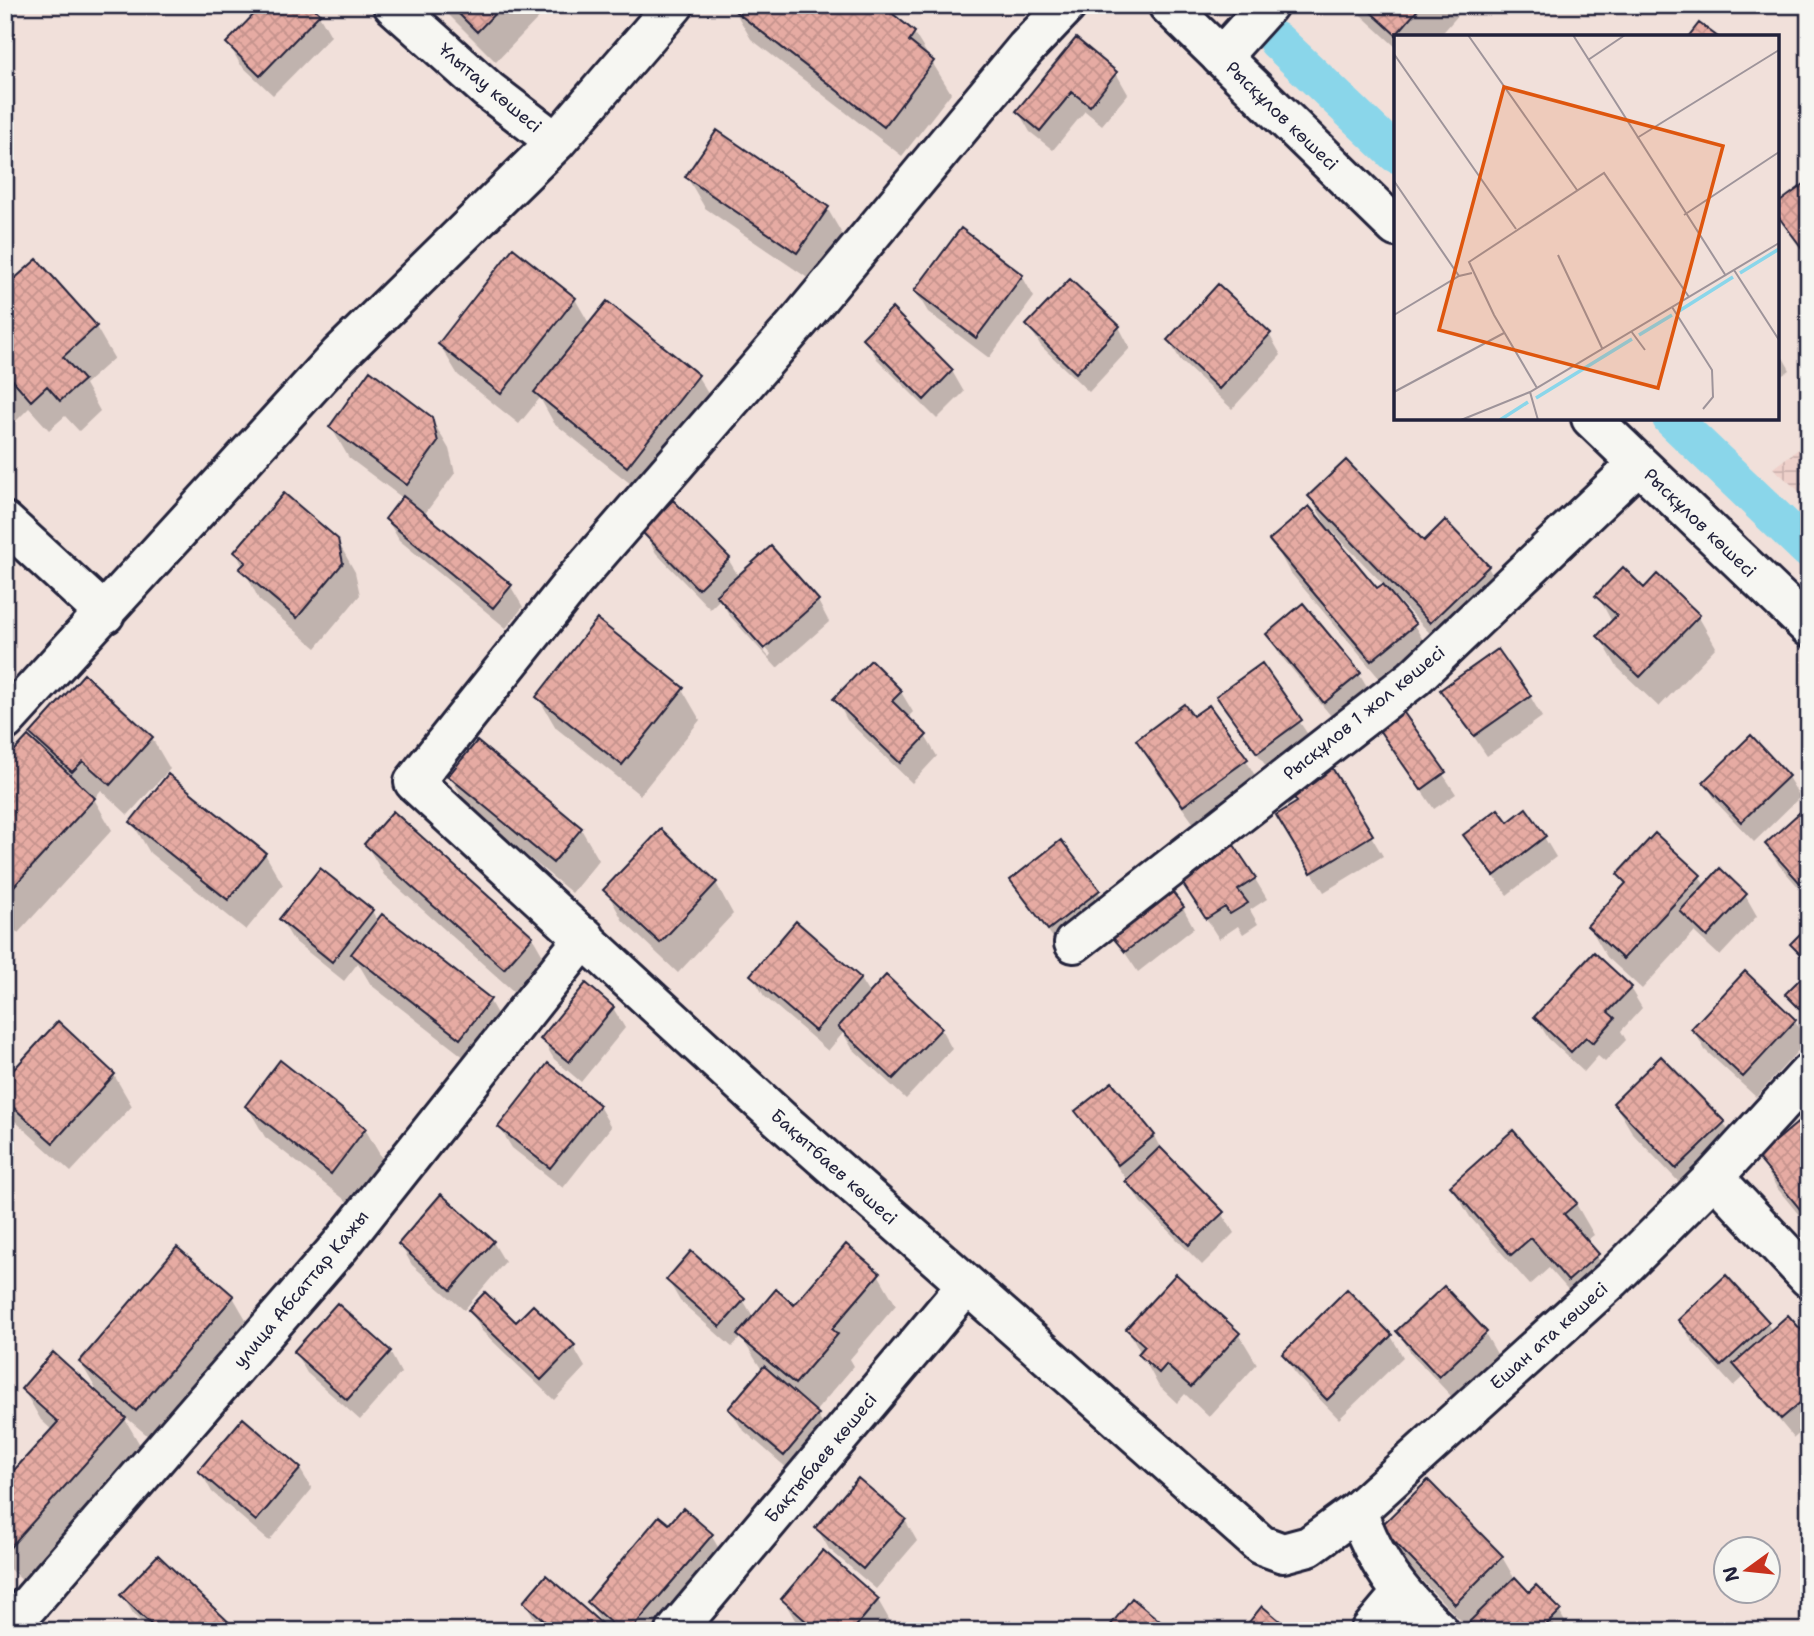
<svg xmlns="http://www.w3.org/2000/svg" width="1814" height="1636" font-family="'Shantell Sans',sans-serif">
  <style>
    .industrial { fill: url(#industrial-grid) }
    .shadow { fill: #0003; fill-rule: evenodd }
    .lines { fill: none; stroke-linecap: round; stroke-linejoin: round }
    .canal { stroke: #8ad6ea; stroke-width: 38 }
    .building { fill: url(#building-cross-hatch); stroke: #22223b; stroke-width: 2 }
    .minor-casing { stroke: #22223b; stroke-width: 44 }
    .tertiary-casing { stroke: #22223b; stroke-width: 44 }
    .minor { stroke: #f6f6f2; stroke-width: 38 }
    .tertiary { stroke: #f6f6f2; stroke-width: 38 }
    .labels { text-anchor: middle; stroke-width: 7; stroke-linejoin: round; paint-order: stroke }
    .street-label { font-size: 18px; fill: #22223b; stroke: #f6f6f2 }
    .inset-river { fill: none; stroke: #8ad6ea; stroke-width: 3.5 }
    .inset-road { fill: none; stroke: #9e949a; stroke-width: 2 }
    .view { fill: #de560e; fill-opacity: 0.15; stroke: #de560e; stroke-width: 3.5 }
    .inset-edge { fill: none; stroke: #22223b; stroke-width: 3.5 }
  </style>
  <defs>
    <pattern id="industrial-grid" width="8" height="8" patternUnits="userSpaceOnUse" patternTransform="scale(1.75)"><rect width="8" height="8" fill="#eed0ca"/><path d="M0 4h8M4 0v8" fill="none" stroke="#ccb2ae"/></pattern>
    <pattern id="building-cross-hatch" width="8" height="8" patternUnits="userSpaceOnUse" patternTransform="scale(1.75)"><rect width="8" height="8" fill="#e6aba3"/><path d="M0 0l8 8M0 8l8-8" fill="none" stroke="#c5938d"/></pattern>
  </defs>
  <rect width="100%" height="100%" fill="#f1e0da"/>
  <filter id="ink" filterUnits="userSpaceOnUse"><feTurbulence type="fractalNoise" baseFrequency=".0143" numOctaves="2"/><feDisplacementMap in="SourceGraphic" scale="14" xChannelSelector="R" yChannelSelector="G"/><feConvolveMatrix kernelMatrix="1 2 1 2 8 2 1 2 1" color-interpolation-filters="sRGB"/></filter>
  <g filter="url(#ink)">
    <path class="industrial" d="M1809,441V500L1773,468Z"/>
    <path class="shadow" d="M439,5H543L546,10L496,62Z
      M1350,5H1467L1439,37H1396V47Z
      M733,8L914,33L951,93L902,156L751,39Z
      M319,15L331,36L273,95L240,64L229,44Z
      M1116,73L1128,94L1102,125L1085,111L1053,150L1030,132L1018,111Z
      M687,177L827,208L845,239L815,283L705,208Z
      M1809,193V262L1777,214Z
      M37,261L96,327L114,358L85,384L100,411L79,431L65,416L49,430L29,408L16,421L5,409V290Z
      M1022,276L1034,297L989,358L928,312L916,292Z
      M575,299L590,325L607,304L698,377L716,407L646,496L554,423L540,398L519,424L458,375L440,345Z
      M892,311L952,371L964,392L937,419L877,359L865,338Z
      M1029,326L1119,327L1130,348L1089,392L1041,346Z
      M1269,334L1281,355L1232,409L1181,361L1169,341Z
      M1777,347L1790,370L1777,379Z
      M431,418L449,449L455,473L424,515L511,587L523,607L506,628L399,540L387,519L404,499L349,458L331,427Z
      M1310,497L1488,567L1505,598L1449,653L1395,597L1393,599L1414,625L1432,655L1390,691L1289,571L1272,540L1329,530ZM1332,531L1384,585L1377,591L1330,533Z
      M644,532L728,559L739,577L818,601L829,622L777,668L730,616L720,599L710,609L656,553ZM733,611L771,654L769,657L730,613Z
      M337,540L355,572L360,595L316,648L259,600L236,552Z
      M1644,590L1698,616L1716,647L1659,707L1617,667L1599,636L1612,622L1598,596Z
      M1269,634L1359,674L1371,694L1337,723L1280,655Z
      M1262,666L1313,742L1270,772L1218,696Z
      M84,677L152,738L170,769L128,815L101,790L94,799L112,830L18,933L5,921V764L41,749L32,734Z
      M682,689L700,720L640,795L556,728L538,697Z
      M1443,691L1530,696L1542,717L1487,756Z
      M901,692L913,712L907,718L925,736L937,756L912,783L847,720L836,699Z
      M1402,712L1456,794L1434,809L1379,728Z
      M1193,719L1246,760L1264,791L1202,835L1156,771L1138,740Z
      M450,776L581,829L599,860L572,893L468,807Z
      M1788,777L1800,797L1754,842L1717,803L1705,782Z
      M1299,803L1371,836L1383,856L1324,892L1290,836Z
      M1809,806V899L1779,865L1767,845Z
      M132,822L265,854L283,885L246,930L150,853Z
      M1507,824L1544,837L1556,857L1507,895L1466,836Z
      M366,844L532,937L550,968L522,999L384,875Z
      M1619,875L1700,877L1705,886L1745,895L1757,916L1720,956L1694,932L1642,989L1607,957L1589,926L1626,886Z
      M1255,879L1267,899L1250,910L1258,924L1243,934L1238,926L1219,939L1183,882Z
      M1012,880L1098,891L1110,912L1061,949Z
      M716,883L733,914L678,973L623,921L606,890Z
      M1183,908L1194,928L1138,972L1111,932Z
      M372,911L378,922L489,1000L507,1031L478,1068L371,985L358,963L344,981L293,940L281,920Z
      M1809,927V970L1792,944Z
      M1809,972V1025L1787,994Z
      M752,975L860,979L870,995L941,1029L952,1049L906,1099L852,1048L843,1033L828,1051L764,996Z
      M1630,988L1642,1008L1621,1031L1626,1040L1605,1062L1598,1056L1584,1072L1548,1038L1536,1018Z
      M613,1008L625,1028L581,1082L554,1059L542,1039Z
      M1795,1021L1806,1042L1756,1097L1705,1050L1693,1029Z
      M114,1075L132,1106L71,1172L15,1121L5,1104V1082Z
      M1112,1084L1154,1136L1164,1155L1222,1213L1234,1233L1202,1265L1140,1202L1128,1181L1090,1132L1078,1112Z
      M1615,1104L1724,1123L1741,1154L1695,1199L1633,1134Z
      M247,1106L365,1129L383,1160L349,1203L265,1137Z
      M599,1106L611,1127L563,1188L512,1148L500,1128Z
      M1809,1131V1227L1777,1188L1759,1157Z
      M1452,1187L1576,1204L1594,1235L1586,1241L1616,1285L1587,1311L1549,1268L1530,1285L1470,1217Z
      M493,1242L505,1262L464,1310L412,1265L400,1244Z
      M878,1274L896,1305L850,1359L854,1366L815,1412L830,1436L796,1476L742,1429L730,1409L762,1370L741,1337L732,1347L680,1301L668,1280L743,1300L754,1318L794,1307Z
      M233,1297L251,1328L154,1441L122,1414L143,1450L24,1582L5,1565V1483L52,1430L41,1420L23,1389L100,1396L81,1363Z
      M470,1310L573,1346L585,1367L554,1400L482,1331Z
      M1680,1320L1767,1323L1772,1331L1809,1342V1425L1794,1438L1743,1377L1733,1386L1692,1341Z
      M1128,1329L1239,1334L1257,1364L1209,1417L1185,1394L1177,1403L1158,1385Z
      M1398,1331L1485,1333L1497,1354L1451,1396L1410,1352Z
      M1391,1336L1403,1357L1339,1419L1296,1375L1284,1354Z
      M295,1352H390L401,1373L360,1420L307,1373Z
      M300,1469L312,1489L269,1541L212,1492L200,1471Z
      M905,1520L917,1541L876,1589L829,1549L817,1528Z
      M669,1527L711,1535L729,1566L674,1631H546L537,1623L525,1602L602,1625L589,1602Z
      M1382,1527L1502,1557L1516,1581L1529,1595L1559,1611L1570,1631H1471L1400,1558Z
      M122,1595L233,1630L234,1631H150L134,1615Z
      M783,1599L878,1600L890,1621L881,1631H807L795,1620Z"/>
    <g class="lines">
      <path class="canal" d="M1277,41L1396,154
        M1671,418L1809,550"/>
    </g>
    <path class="building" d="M263,5H311L320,14L260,76L226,43Z
      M450,5H503L477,32Z
      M733,5H882L915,32L909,41L934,61L884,127L731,8Z
      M1363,5H1422L1396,35Z
      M1699,23L1718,37H1688Z
      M1076,38L1117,72L1090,106L1072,92L1040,131L1016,111Z
      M717,130L829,207L797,253L685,177Z
      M1804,184L1809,190V257L1777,215V204Z
      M961,228L1023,275L976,338L914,291Z
      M513,248L576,298L501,394L438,344Z
      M37,259L97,326L63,357L84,380L60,401L47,386L31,401L11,378L5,384V287Z
      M1070,279L1120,326L1076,373L1026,325Z
      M1218,284L1271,333L1219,389L1167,340Z
      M607,301L699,375L627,467L534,392Z
      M892,308L953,370L924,400L862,338Z
      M370,370L432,417L438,442L407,485L329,427Z
      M1346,460L1424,541L1445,520L1489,566L1430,623L1308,496Z
      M284,493L338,539L343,563L297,618L239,569L246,562L234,552Z
      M403,496L512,585L493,608L385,519Z
      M673,500L730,558L698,589L642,532Z
      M1309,506L1377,588L1383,584L1416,624L1371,661L1269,540Z
      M771,546L819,600L764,649L716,595Z
      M1623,567L1644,588L1657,574L1700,615L1640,677L1597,636L1617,615L1595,596Z
      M1303,603L1361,673L1324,703L1266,634Z
      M597,619L684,688L622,765L536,697Z
      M1498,649L1531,696L1474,736L1440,690Z
      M871,660L902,691L892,701L927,735L900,763L833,699Z
      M1262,663L1302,720L1257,753L1216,696Z
      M84,674L153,737L110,785L83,761L72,772L30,734Z
      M1184,704L1193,716L1209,705L1248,759L1183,806L1136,740Z
      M1402,710L1446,772L1421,790L1377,727Z
      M1751,735L1789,776L1741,822L1703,782Z
      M28,736L95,798L5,896V761Z
      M477,741L582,828L553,863L448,776Z
      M1331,766L1373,835L1311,873L1276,815L1297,802L1290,791Z
      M168,774L266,853L228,900L130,822Z
      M1809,804V893L1765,844Z
      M1526,808L1546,836L1494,876L1463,835L1498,809L1508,822Z
      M393,811L533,936L504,969L364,844Z
      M661,829L717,882L660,943L603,890Z
      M1655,833L1701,875L1623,959L1587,926L1626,883L1617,874Z
      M1061,840L1100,890L1048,930L1010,880Z
      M1234,845L1256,878L1238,890L1248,903L1230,914L1225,907L1206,919L1181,881Z
      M320,868L373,910L332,962L279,919Z
      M1720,868L1747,894L1707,937L1680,911Z
      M1168,886L1184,907L1125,952L1108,932Z
      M382,914L491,999L460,1039L351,954Z
      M796,921L861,978L815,1031L750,975Z
      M1809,925V963L1790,944Z
      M1594,952L1632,987L1608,1012L1615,1018L1593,1043L1586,1037L1571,1052L1534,1017Z
      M1809,970V1018L1785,994Z
      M1745,971L1796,1020L1743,1077L1691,1029Z
      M886,975L942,1028L893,1079L838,1027Z
      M586,983L614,1007L569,1062L540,1039Z
      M58,1021L115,1074L53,1143L5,1100V1079Z
      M1661,1056L1725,1122L1676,1169L1613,1103Z
      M280,1060L366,1128L331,1174L245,1106Z
      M548,1063L600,1105L550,1168L498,1127Z
      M1112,1082L1155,1135L1118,1165L1075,1111Z
      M1802,1119L1809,1128V1220L1757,1157Z
      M1513,1130L1577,1203L1564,1214L1599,1254L1568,1281L1531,1238L1511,1255L1450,1186Z
      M1160,1147L1224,1212L1189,1245L1125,1181Z
      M441,1194L494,1241L451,1290L398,1244Z
      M846,1244L880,1273L832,1329L838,1334L795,1384L737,1335L776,1289L794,1305Z
      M177,1247L234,1296L136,1411L79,1362Z
      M691,1251L745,1299L720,1327L666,1280Z
      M1176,1274L1240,1333L1191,1387L1166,1365L1159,1373L1138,1354L1145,1346L1126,1329Z
      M1726,1275L1769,1322L1721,1366L1678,1320Z
      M1444,1286L1487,1332L1439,1377L1396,1331Z
      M1347,1289L1392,1335L1327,1400L1282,1354Z
      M485,1292L516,1322L533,1305L575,1345L541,1380L468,1310Z
      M337,1303L391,1351L347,1400L293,1352Z
      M1788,1315L1809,1339V1395L1781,1419L1733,1364Z
      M53,1352L126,1418L6,1552L5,1480L58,1422L21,1389Z
      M764,1366L819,1414L784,1456L728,1409Z
      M243,1418L301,1468L256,1521L198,1471Z
      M858,1478L906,1519L863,1569L815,1528Z
      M1428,1480L1503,1556L1455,1604L1380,1527Z
      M683,1508L713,1534L630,1631H620L587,1602L659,1516L669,1524Z
      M823,1550L879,1599L852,1631H817L781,1599Z
      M158,1555L235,1628L232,1631H158L120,1595Z
      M546,1575L610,1631H556L523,1602Z
      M1515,1577L1529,1592L1536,1585L1561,1610L1540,1631H1477L1469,1622Z
      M1132,1598L1172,1631H1106Z
      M1262,1606L1292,1631H1242Z"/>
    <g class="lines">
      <g class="minor-casing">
        <path id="minor" d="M393,5L488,90L556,142
          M1067,5L1026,48L801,319L574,581L414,782L781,1120L1261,1545L1283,1553L1309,1546L1357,1511L1612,1279L1714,1177L1809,1073
          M1221,57L1268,5
          M5,522L105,614
          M5,721L339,355L556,142L674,5
          M1074,943L1414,678L1638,464
          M1714,1177L1809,1278
          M1357,1511C1377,1565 1398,1592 1439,1631
          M6,1631L340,1246L585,937
          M676,1631L966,1286
          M1370,1631L1401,1594"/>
      </g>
      <g class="tertiary-casing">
        <path id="tertiary" d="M1168,5L1396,227
          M1591,418L1809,627"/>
      </g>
      <use href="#minor" class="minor"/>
      <use href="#tertiary" class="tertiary"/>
    </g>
  </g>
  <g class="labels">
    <g class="street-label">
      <text transform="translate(490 88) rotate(40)" y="6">Ұлытау көшесі</text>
      <text transform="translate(1282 116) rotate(44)" y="6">Рысқұлов көшесі</text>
      <text transform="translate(1700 523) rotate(44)" y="6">Рысқұлов көшесі</text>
      <text transform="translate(1364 713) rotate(-39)" y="6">Рысқұлов 1 жол көшесі</text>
      <text transform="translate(834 1167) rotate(42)" y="6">Бақытбаев көшесі</text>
      <text transform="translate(301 1289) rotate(-50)" y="6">улица Абсаттар Кажы</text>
      <text transform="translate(1549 1336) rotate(-42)" y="6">Ешан ата көшесі</text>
      <text transform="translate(821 1458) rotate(-50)" y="6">Бақтыбаев көшесі</text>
    </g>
  </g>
  <g transform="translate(1394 35)">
    <rect width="385" height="385" fill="#f1e0da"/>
    <path class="inset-river" d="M346,238L385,214M285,276L339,242M245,300L278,280M142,363L238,304M106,385L134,367"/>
    <path class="inset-road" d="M74,0L183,155M179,0L332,241M0,19L122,194M194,25L231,0M243,103L385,15M0,146L65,241M290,180L385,117M164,220L208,313M340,235L385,305M278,272L318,335L319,362L309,374M0,280L65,241L78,238M237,296L251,315M143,353L100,280L75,227L210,138L295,262M0,357L110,298M136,357L144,385M67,385L136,357L385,208"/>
    <path class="view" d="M110,52L329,111L264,353L45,295Z"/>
    <rect width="385" height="385" class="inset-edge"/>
  </g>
  <rect width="1814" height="1636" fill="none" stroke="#f6f6f2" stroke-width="28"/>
  <rect x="14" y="14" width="1786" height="1608" fill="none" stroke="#22223b" stroke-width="2.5" filter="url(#ink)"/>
  <g transform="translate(1747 1570) rotate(255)"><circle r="33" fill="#f6f6f2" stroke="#a1a1a9" stroke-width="2"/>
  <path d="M0-5L12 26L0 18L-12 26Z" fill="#c8321e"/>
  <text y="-10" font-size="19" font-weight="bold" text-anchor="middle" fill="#22223b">N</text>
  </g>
</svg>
